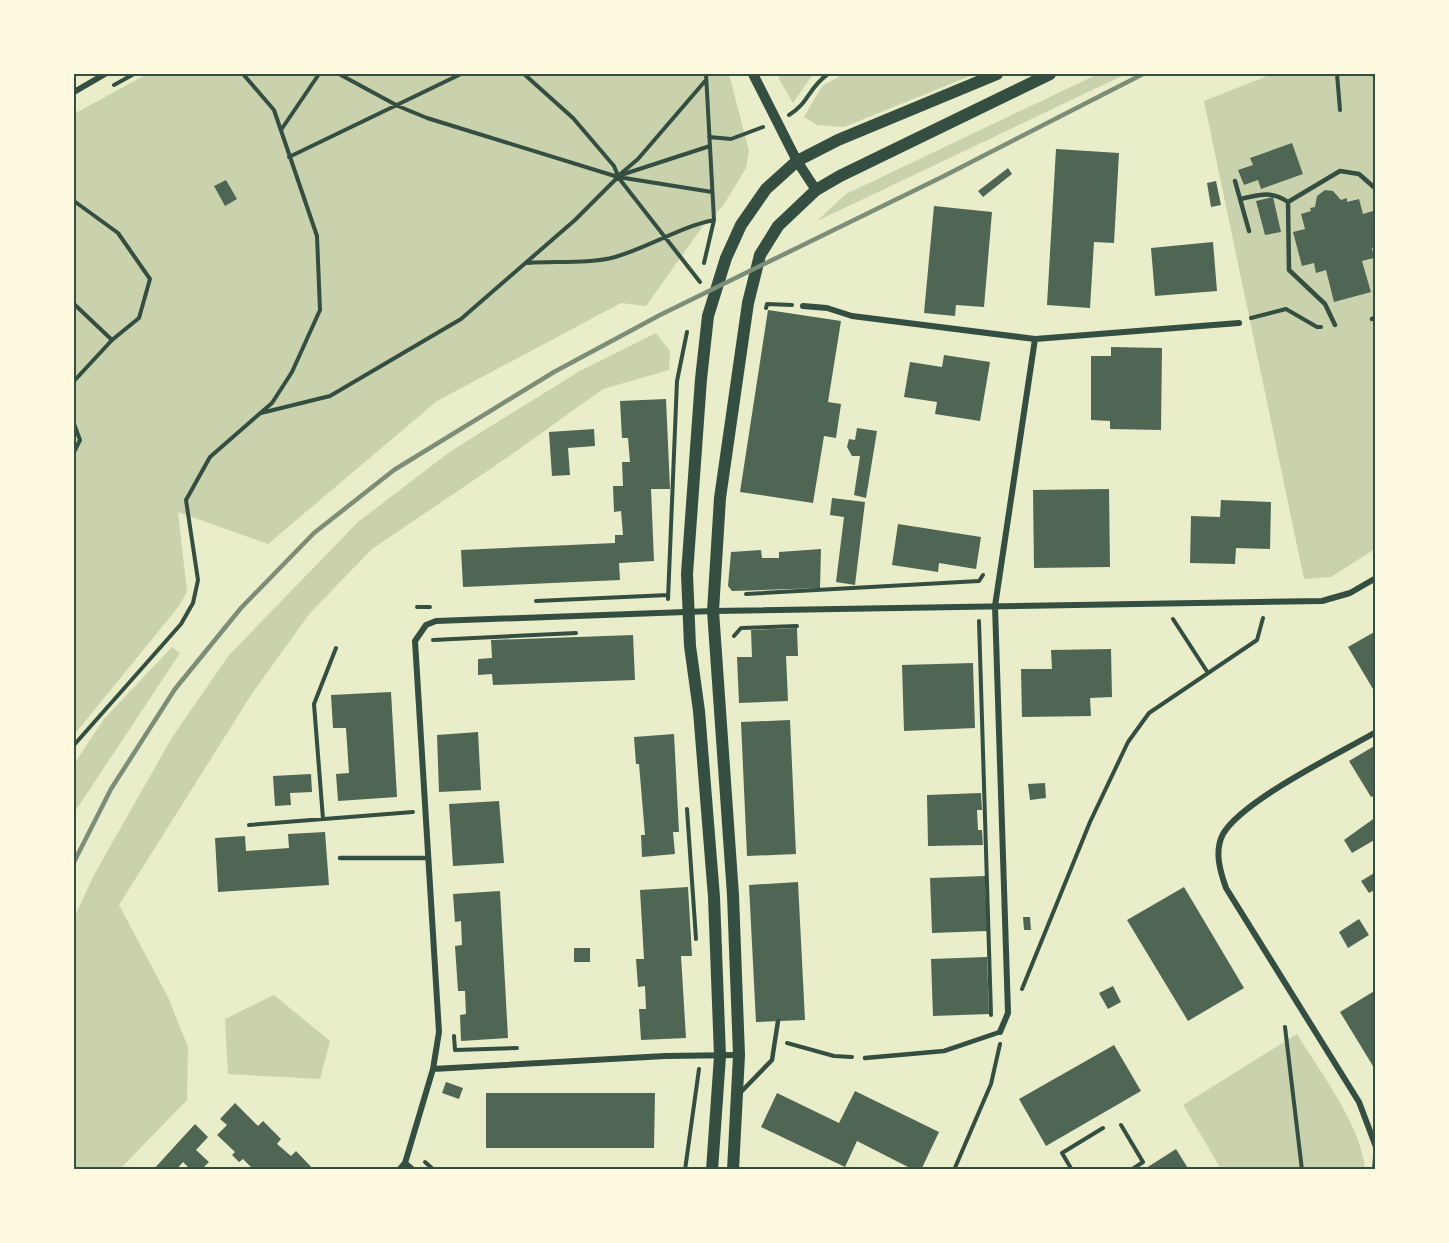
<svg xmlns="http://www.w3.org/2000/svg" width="1449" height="1243" font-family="'Exo 2',sans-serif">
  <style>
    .green { fill: #cad2ad }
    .building { fill: #4f6655 }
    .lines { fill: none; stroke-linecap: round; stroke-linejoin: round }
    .path { stroke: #344e41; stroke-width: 4 }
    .service { stroke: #344e41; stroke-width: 4.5 }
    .minor { stroke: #344e41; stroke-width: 6 }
    .tertiary { stroke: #344e41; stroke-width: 10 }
    .secondary { stroke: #344e41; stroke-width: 12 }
    .rail { stroke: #7c8e77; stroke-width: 4.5 }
    .neatline { fill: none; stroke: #344e41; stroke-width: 2 }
  </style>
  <rect width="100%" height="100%" fill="#e9edc9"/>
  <path class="green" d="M147,74H729L749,151L746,168L723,206L703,226L646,306L621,303L437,401L268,544L178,512L187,592L179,606L74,735V114Z
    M779,74H818L811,77L793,103L779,79Z
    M975,74L844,127L817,125L804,117L822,86L842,75Z
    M1098,74H1126L817,221L846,194Z
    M1272,74H1375V549L1331,577L1304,579L1204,101Z
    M656,333L670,351L669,370L603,389L508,457L372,549L310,613L251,695L119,905L168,997L188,1047L187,1100L120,1169H74V918L94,875L171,739L229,655L358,522L451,451L578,372Z
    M172,647L180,653L74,813V764L104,719Z
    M274,995L330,1041L320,1079L228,1074L225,1019Z
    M1297,1034C1319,1070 1362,1127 1365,1169H1221L1183,1105Z"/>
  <path class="building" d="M1292,143L1303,174L1261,189L1258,180L1244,185L1238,170L1253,165L1250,158Z
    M1056,149L1119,153L1114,243L1094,242L1090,308L1047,305Z
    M1008,168L1012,174L983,197L978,191Z
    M226,180L237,199L225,206L214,186Z
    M1216,181L1221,205L1211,207L1207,183Z
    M1325,190L1333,191L1341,200L1347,198V202L1359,199L1363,214L1373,211L1376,222V247L1372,248L1374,258L1362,261L1371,292L1334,302L1326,270L1316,273L1314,263L1302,266L1293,232L1305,229L1301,214L1311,211L1310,208L1315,207L1317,196Z
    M1273,197L1281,232L1265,235L1256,201Z
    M934,206L992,212L984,307L956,305L955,316L924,313Z
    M1213,242L1217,291L1155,296L1151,248Z
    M768,310L841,321L828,402L841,404L836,438L824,436L813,503L740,492Z
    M1111,347L1162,348L1161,430L1110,429V421L1091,420V356H1111Z
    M944,355L990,362L980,421L935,414L937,402L904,397L910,362L942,367Z
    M666,399L670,489H651L654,561L619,563L620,580L463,587L461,550L615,543V535H623L621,511L614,512L613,486H623L622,462H630L628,438H622L620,401Z
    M857,428L877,431L866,498L854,495L860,456H852L847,447L849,439L855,440Z
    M594,429L595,446L568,448L570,475L552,476L549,432Z
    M1109,489L1110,567L1034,568L1033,490Z
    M832,498L865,502L855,585L836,582L844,517L830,515Z
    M1221,500L1271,502L1270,549L1236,548L1235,564L1190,563L1191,516L1220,517Z
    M898,524L981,537L976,569L939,563L938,572L892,565Z
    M821,549L820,588L732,591L728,586L731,552L761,550L762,558H779V552Z
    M797,628L798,656H786L788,701L739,703L737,657H752L751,630Z
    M1376,631V694L1348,647Z
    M633,635L635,680L493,685L492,674L478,675V659L492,658L491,640Z
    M1111,649L1112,697L1090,698L1091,716L1022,717L1021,669H1052L1051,650Z
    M973,663L975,728L904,731L902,665Z
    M391,692L397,797L338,801L336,774L349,773L346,728H333L331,695Z
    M790,720L796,854L747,856L741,722Z
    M478,732L481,790L439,792L437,735Z
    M674,734L679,832H673L675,854L642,857L641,835H645L639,764H636L634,737Z
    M1376,745V795L1371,797L1349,761Z
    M311,774L312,792L290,793L291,805L275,806L273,776Z
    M1045,783L1046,798L1030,800L1028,784Z
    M981,793L982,810H977L978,830H982L983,845L928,846L927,795Z
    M499,801L504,863L453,866L449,804Z
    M1376,817V839L1352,853L1344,840Z
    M325,832L329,885L218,892L215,838L245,836L246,851L289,848L288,834Z
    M1376,872V889L1369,893L1361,881Z
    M985,876L987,931L932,933L930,878Z
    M798,882L805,1020L756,1022L749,885Z
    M688,887L692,956H681L686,1038L641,1040L639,1009H646L645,986L638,987L636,959H644L640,890Z
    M1184,887L1244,988L1188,1021L1127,920Z
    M500,891L508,1038L461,1041L460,1015L466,1014L465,991H458L455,946L462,945L461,921L455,922L453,894Z
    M1023,917H1030L1031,930H1024Z
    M1359,919L1369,935L1348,948L1339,932Z
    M574,948H590V962H574Z
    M987,957L989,1014L933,1016L931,959Z
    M1113,986L1121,1002L1108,1009L1099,993Z
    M1376,990V1071L1340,1012Z
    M1114,1045L1141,1091L1046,1146L1019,1099Z
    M446,1082L463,1088L459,1099L442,1093Z
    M855,1091L939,1132L921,1170H914L857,1141L845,1167L761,1127L777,1093L839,1123Z
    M486,1093H655L654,1148H486Z
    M235,1103L258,1126L263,1121L281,1139L277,1144L291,1156L296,1151L314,1170H254L243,1159L239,1162L232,1155L235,1152L217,1135L227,1125L220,1119Z
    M195,1124L208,1137L196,1150L209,1162L201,1170H191L183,1162L176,1170H153Z
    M1176,1149L1189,1170H1143Z"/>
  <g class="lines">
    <path class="path" d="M339,74L398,106L427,118L618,177L700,282
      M524,74L573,118L614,166L618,176
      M1337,74L1340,110
      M1373,74L1376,77
      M114,85L134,74
      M789,115C808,104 809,87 828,74
      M281,130L319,74
      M709,137L731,139L763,127
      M289,157L461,74
      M621,175L710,146
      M618,176L638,159L706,80
      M74,201L118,233L150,279L139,318L112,340L74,381
      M528,263C554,261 590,264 615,257C650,247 679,227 714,220
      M704,263L714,220L706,74
      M74,304L112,340
      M766,308L767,304L792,305
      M1251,318L1286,309L1317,327H1321
      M261,413L330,396L461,319L575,220L618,177L712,192
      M74,424L80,440L74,452
      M746,594L979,581L983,575
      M668,599L677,381L687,332
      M536,601L668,595
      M417,607H430
      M1173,619L1208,673
      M979,621L991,1015
      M734,636L741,628L797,626
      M433,640L576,633
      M74,745L181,624L193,603L198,580L186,500L210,457L272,403L292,372L320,310L317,236L274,110L243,74
      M687,809L696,939
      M323,819L314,704L336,648
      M249,825L413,812
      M1022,989L1090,822L1128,742L1149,713L1257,640L1263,618
      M1285,1027L1302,1170
      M454,1036L455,1050L517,1048
      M787,1043L834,1056L852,1057
      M1121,1125L1143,1162L1131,1170
      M425,1162L434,1170
      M685,1170L699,1069
      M954,1170L991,1084L1000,1044
      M1072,1170L1062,1153L1103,1128"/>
    <path class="service" d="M1235,181L1249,231
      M1240,199C1259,195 1271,190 1288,202
      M1372,319L1376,317
      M1335,325L1325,304L1289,270L1288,202L1340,171L1359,174L1376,189
      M340,858H428
      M865,1058L944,1051L1000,1032
      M741,1092L772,1060L778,1021"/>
    <path class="minor" d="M74,92L105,74
      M803,306L827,308L852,316L1035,339L1239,323
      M1376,732C1338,754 1243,800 1223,834C1214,851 1220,871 1226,888L1359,1102L1376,1147
      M1000,1032L1008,1013L995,606L1035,339
      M433,1069L665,1056L739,1055
      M405,1163L413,1170
      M399,1170L405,1163L433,1069L439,1032L415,641L426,625L436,621L713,611L1322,601L1350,593L1376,578
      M1375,1170L1376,1157"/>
    <path class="tertiary" d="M753,74L797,161L816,190"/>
    <path class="secondary" d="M712,1170L720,1056L714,897L699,711L690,646L687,574L701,379L708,316L726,258L741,225L766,189L797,161L838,140L997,74
      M733,1170L739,1055L733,895L713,611L720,498L748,303L760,255L778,226L816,190L840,176L1050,74"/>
    <path class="rail" d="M74,862L111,789L175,689L241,608L314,533L394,470L554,372L660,315L944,176L1143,74"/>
  </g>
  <rect width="1449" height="1243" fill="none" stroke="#fefae0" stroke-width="150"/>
  <rect x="75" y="75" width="1299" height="1093" class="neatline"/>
</svg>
